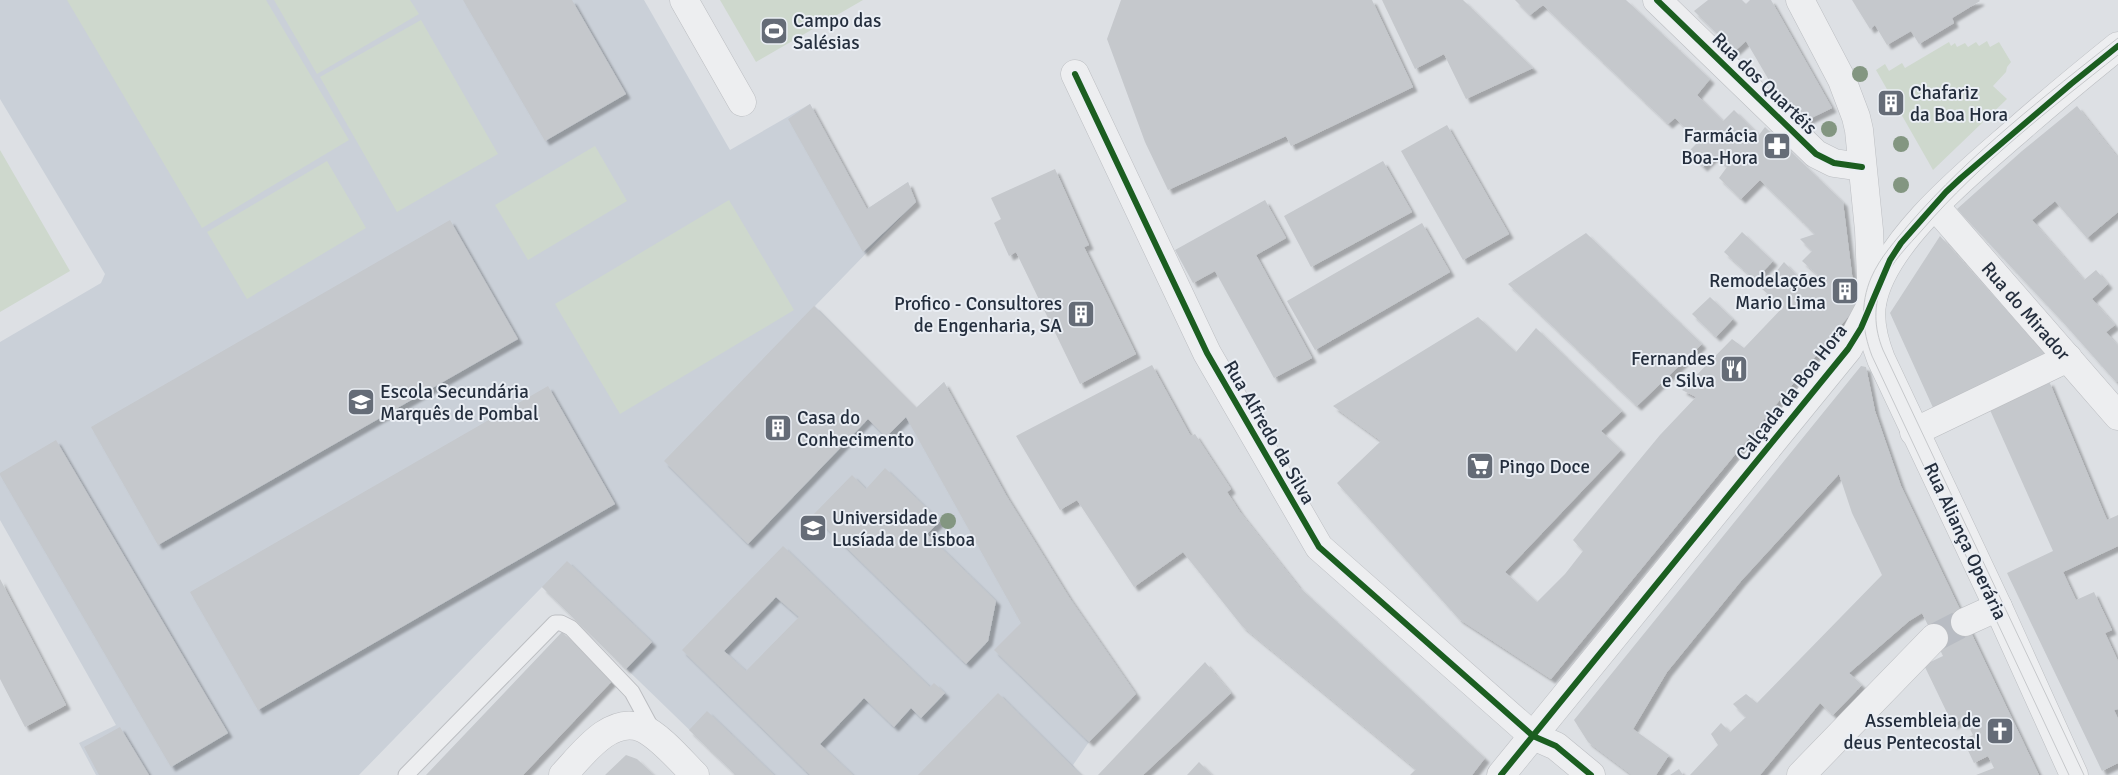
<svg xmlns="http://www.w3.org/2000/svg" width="2118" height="775" font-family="Signika,sans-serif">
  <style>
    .built { fill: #cad0d8 }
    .green { fill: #ced8cd }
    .building { fill: #c5c8cc; fill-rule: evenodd; filter: url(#shadow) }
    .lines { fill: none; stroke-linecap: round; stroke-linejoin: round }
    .minor-tunnel { stroke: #b8bcc3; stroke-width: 28; stroke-dasharray: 28 14; stroke-linecap: butt }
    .service-casing { stroke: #bcbec2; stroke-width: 17 }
    .minor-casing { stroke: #bcbec2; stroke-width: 29 }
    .tertiary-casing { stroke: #bcbec2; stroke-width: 29 }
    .service { stroke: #edeef0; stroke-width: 15 }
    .minor { stroke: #edeef0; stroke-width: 28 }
    .tertiary { stroke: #edeef0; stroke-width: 28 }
    .tram { stroke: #c6c8cb; stroke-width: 1 }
    .cycleway-casing { stroke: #eaeef4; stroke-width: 9 }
    .cycleway { stroke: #1b5e20; stroke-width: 6 }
    .tree { fill: #839681 }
    .labels { text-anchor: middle; stroke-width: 4; stroke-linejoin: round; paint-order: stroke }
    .poi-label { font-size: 19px; fill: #242e3d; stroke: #eaeef4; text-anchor: start }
    .street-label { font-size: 19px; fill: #242e3d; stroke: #eaeef4 }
  </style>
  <defs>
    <filter id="shadow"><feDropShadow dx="4.5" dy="4.5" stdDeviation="1" flood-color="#0004"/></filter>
  </defs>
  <rect width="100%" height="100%" fill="#dde0e4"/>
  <path class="built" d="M0,0H644L730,150L810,104L867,209L908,182L916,202L815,306L916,408L944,382L1006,495L1069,597L1136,694L1089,742L1073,765L1082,775H736L542,587L359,775H96L79,743L116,725L0,520V342L101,283L105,274L0,99Z"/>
  <path class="green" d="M67,0H266L349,140L202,228Z
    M274,0H410L419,14L317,74Z
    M720,0H863L756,62Z
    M421,20L498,154L397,212L320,77Z
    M1987,41L1990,47L1999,42L2011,62L2007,67L2006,72L1993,86L2007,99L1933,170L1876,70L1885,64L1889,71L1902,63L1905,68L1949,42L1951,46L1955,43L1957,47L1965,43L1968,47L1976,42L1979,46Z
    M595,146L627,201L528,260L495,205Z
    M0,150L70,271L0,312Z
    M327,161L366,228L247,299L207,232Z
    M729,200L794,310L620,414L555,304Z"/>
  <path class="building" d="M463,0H572L626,94L545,141Z
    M1121,0H1372L1413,87L1291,146L1286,136L1168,190L1145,142L1107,39Z
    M1382,0H1463L1533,68L1466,99L1444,54L1415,69Z
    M1515,0H1626L1710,79L1697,95L1723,121L1734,110L1759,135L1765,127L1843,202L1856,307L1551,679L1459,619L1337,483L1381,441L1333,406L1478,317L1516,352L1536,328L1622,411L1601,431L1621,450L1505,572L1537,602L1565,574L1583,551L1573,540L1660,435L1696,397L1682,390L1732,339L1744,348L1783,307L1762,289L1784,262L1808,287L1819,276L1802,261L1812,251L1800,239L1815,234L1760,180L1741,199L1719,178L1727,167L1715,155L1703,167L1688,152L1699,141L1675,118L1668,124L1543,5L1530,15Z
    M1708,0H1742L1746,4L1750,0H1771L1832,108L1807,120L1773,87L1746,41L1735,51L1694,11Z
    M1852,0H1979L1980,1L1952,18L1954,23L1919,44L1911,31L1887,45L1875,25L1870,29Z
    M1891,96L1896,106L1892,109L1886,99Z
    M810,104L867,209L908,182L916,202L863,252L788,119Z
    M2077,106L2118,158V212L2087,238L2055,201L2032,220L2084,280L2096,270L2108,284L2092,299L2115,325L2106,332L2118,346V381L2116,382L2062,321L1957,209L2022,151Z
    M1447,125L1509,234L1463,260L1401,151Z
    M1383,161L1412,212L1311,267L1284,216Z
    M1055,169L1089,245L1084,247L1136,354L1080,384L1016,252L1009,256L994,223L1001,219L991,198Z
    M1265,200L1286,238L1256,255L1312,358L1274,378L1215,271L1193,283L1175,250Z
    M450,220L518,339L158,545L91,427Z
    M1422,223L1450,272L1315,350L1287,301Z
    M1742,232L1773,261L1755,280L1724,252Z
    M1586,233L1702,344L1637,406L1508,284Z
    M1940,236L2046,355L1935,412L1890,313Z
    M1710,297L1733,319L1716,337L1692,314Z
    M814,306L916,408L944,382L1006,495L1069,597L1136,694L1089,742L994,650L1021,623L906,417L886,437L868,419L748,544L664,461Z
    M1152,365L1189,433L1191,436L1195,434L1231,489L1227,492L1240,512L1299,587L1485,758L1472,775H1410L1416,769L1242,626L1183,552L1134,587L1077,500L1060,510L1016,436Z
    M1861,366L1866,367L1875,411L1901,486L2039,775H1976L1994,768L1988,756L1974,763L1963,740L1973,735L1964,717L1953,725L1924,665L1943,656L1922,613L1909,621L1849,673L1862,685L1833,715L1820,703L1760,775H1690L1718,745L1711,734L1721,723L1730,732L1746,717L1733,704L1746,694L1757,703L1882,575L1852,513L1839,474L1741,581L1667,672L1633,729L1669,755L1656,775H1632L1588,742L1574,720Z
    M2049,381L2107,520L2118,515V546L2063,572L2076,600L2094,592L2112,630L2105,633L2118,661V709L2114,710L2118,719V763L2102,771L2007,573L2053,551L1990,410Z
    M548,386L615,504L258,710L190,592Z
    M56,440L228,733L171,767L0,475V473Z
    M885,468L940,521L927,534L996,601L988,641L966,664L813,515L852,475L866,489Z
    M783,546L930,687L934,683L945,693L921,718L911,708L894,727L864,698L820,744L853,775H810L682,650ZM776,597L799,617L746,671L724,651Z
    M567,561L652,642L626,669L542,587Z
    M0,579L66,705L25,727L0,679Z
    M562,632L613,680L523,775H426Z
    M1205,662L1231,693L1143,775H1098Z
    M998,693L1072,766L1082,775H918Z
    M707,711L774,775H736L689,730Z
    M120,727L149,775H99L84,747Z
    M626,755L637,759L654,775H605Z
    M1199,762L1212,775H1187Z
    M1679,769L1683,775H1670Z"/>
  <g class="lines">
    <path class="minor-tunnel" d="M1934,638L1965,622"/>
    <g class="service-casing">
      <path id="service" d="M406,775L555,623H561L571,628L632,692L653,731"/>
    </g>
    <g class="minor-casing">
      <g id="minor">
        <path d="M684,0L742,102"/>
        <path d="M1657,0L1816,154L1834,163L1862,167"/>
        <path d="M1075,74L1207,353L1319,547L1533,736L1556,746L1591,775"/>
        <path id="s1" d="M1935,206L2118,416"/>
        <path d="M1914,432L2068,358"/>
        <path d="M1965,622L1998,607"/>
        <path d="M563,775C582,755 610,715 642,728C660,736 681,761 695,775"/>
        <path d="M1501,775L1848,349L1872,303L1869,230L1859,130L1856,117L1842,80L1800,0"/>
        <path d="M1801,775L1934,638"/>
      </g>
    </g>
    <g class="tertiary-casing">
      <path id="tertiary" d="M2074,775L1998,607L1881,359C1874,341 1869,323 1872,304C1882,243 1968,173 2013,134C2047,104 2082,75 2118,46"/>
    </g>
    <use href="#service" class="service"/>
    <use href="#minor" class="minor"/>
    <use href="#tertiary" class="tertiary"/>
    <path class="tram" d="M2069,775L1872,356C1862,330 1860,304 1871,278C1880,257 1896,240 1910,223C1971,153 2046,95 2118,38
      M2084,775L1883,350C1874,328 1873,305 1883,283C1891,262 1908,246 1923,229C1980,163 2050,109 2118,55"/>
    <g class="cycleway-casing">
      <path id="cycleway" d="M1657,0L1816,154L1834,163L1862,167
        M1075,74L1207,353L1319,547L1533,736L1556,746L1591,775
        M1501,775L1848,349L1861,328L1890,260L1901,243L1946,192L1961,178L2071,84L2118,46"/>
    </g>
    <use href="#cycleway" class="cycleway"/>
  </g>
  <g class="tree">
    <circle cx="1860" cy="74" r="8"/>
    <circle cx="1829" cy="129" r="8"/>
    <circle cx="1901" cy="144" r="8"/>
    <circle cx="1901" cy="185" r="8"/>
    <circle cx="948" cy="521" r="8"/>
  </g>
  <defs>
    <g id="stadium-square" transform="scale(1.4375)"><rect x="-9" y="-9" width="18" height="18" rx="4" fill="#656c77" stroke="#eaeef4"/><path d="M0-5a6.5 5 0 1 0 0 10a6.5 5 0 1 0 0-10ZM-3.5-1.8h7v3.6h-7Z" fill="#fff"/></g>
    <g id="building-square" transform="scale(1.4375)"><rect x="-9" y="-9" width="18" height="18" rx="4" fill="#656c77" stroke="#eaeef4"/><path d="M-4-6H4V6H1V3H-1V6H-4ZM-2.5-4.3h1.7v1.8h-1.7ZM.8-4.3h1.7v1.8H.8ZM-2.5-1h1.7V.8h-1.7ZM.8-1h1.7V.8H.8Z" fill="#fff"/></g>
    <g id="pharmacy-square" transform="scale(1.4375)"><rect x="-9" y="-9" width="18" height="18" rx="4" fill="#656c77" stroke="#eaeef4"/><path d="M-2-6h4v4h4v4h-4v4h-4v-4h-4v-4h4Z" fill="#fff"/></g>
    <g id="restaurant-square" transform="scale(1.4375)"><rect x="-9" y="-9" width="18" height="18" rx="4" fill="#656c77" stroke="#eaeef4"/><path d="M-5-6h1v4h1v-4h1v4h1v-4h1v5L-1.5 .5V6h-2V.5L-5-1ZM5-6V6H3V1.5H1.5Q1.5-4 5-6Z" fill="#fff"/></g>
    <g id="school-square" transform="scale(1.4375)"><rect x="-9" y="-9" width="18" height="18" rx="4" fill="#656c77" stroke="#eaeef4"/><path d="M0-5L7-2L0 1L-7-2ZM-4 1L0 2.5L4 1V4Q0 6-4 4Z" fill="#fff"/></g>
    <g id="supermarket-square" transform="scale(1.4375)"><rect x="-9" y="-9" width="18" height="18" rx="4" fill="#656c77" stroke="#eaeef4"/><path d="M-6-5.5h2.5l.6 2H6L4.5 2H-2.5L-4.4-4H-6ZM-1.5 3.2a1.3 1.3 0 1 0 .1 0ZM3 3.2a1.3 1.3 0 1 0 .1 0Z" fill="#fff"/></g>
    <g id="university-square" transform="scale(1.4375)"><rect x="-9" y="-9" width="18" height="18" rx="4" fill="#656c77" stroke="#eaeef4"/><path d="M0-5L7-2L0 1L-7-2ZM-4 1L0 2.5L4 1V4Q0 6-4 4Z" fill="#fff"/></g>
    <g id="church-square" transform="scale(1.4375)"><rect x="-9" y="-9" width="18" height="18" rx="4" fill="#656c77" stroke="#eaeef4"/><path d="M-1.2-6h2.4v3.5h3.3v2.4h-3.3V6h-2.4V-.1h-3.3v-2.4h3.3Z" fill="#fff"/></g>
  </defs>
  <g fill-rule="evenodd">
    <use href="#stadium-square" x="774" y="31"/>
    <use href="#building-square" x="1891" y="103"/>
    <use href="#pharmacy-square" x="1777" y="146"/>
    <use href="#building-square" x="1845" y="291"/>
    <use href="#building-square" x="1081" y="314"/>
    <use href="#restaurant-square" x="1734" y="369"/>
    <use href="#school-square" x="361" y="402"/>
    <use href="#building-square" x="778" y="428"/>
    <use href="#supermarket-square" x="1480" y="466"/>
    <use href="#university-square" x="813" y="528"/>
    <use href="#church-square" x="2000" y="731"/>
  </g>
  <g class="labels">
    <g class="poi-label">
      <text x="793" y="27">Campo das<tspan x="793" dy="22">Salésias</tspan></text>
      <text x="1910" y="99">Chafariz<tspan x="1910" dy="22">da Boa Hora</tspan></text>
      <text x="1758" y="142" text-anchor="end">Farmácia<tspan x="1758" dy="22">Boa-Hora</tspan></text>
      <text x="1826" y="287" text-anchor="end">Remodelações<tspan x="1826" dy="22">Mario Lima</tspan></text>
      <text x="1062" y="310" text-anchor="end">Profico - Consultores<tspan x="1062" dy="22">de Engenharia, SA</tspan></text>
      <text x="1715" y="365" text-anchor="end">Fernandes<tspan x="1715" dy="22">e Silva</tspan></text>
      <text x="380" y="398">Escola Secundária<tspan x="380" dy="22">Marquês de Pombal</tspan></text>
      <text x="797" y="424">Casa do<tspan x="797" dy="22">Conhecimento</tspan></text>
      <text x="1499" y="473">Pingo Doce</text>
      <text x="832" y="524">Universidade<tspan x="832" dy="22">Lusíada de Lisboa</tspan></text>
      <text x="1981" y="727" text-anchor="end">Assembleia de<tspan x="1981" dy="22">deus Pentecostal</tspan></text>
    </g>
    <g class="street-label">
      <text transform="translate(1765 83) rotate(44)" y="7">Rua dos Quartéis</text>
      <text dy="7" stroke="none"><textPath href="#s1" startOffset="139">Rua do Mirador</textPath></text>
      <text transform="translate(1791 392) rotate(-52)" y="7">Calçada da Boa Hora</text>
      <text transform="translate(1270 432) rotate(60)" y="7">Rua Alfredo da Silva</text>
      <text transform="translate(1966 541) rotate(65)" y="7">Rua Aliança Operária</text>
    </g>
  </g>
</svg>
